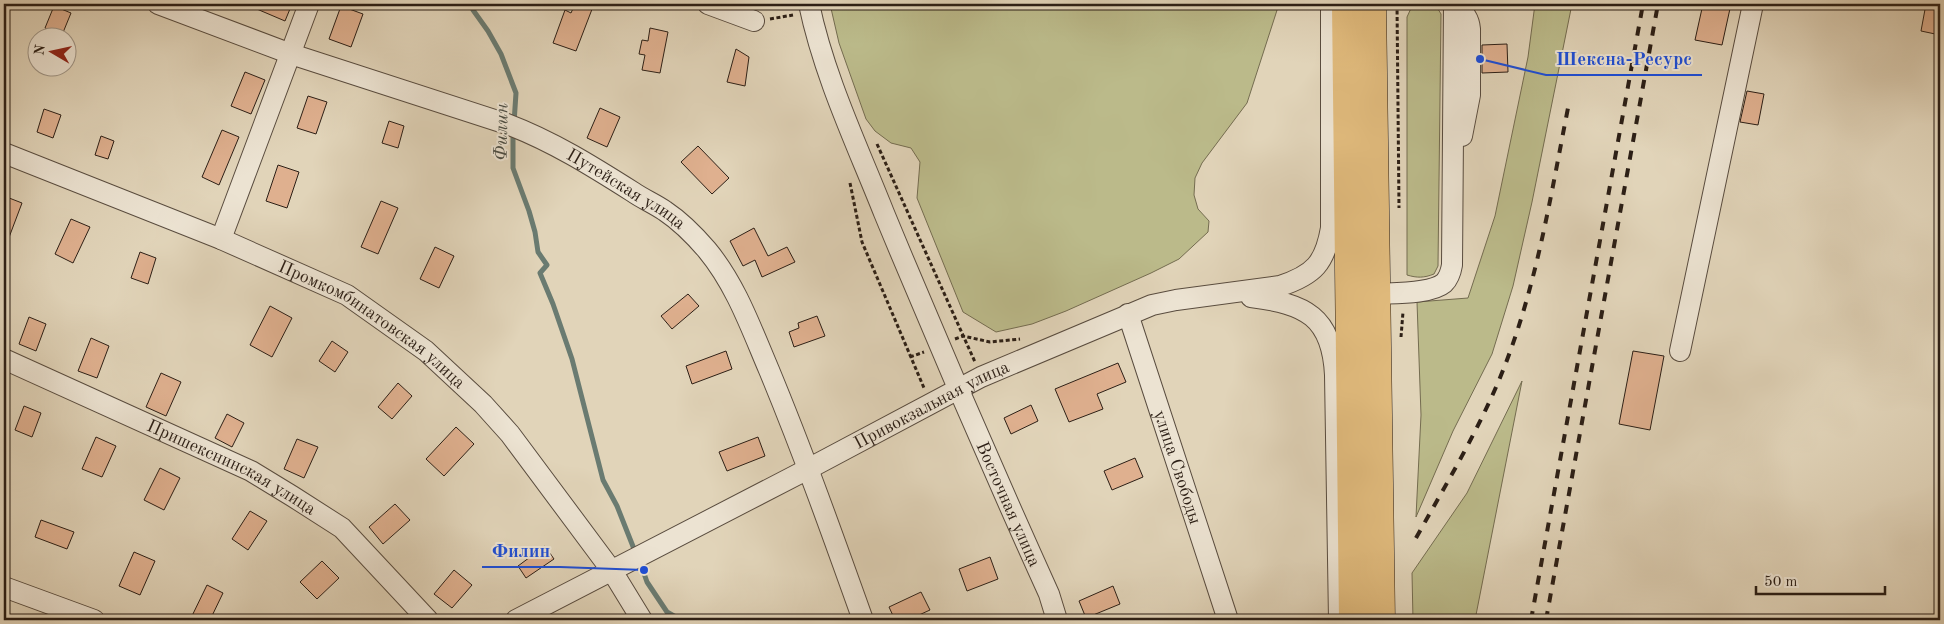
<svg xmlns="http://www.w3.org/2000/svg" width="1944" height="624" font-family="'Old Standard TT',serif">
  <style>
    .green { fill: #bbba8a; stroke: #746c50 }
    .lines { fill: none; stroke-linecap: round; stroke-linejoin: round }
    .stream { stroke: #6a7b71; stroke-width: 5 }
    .building { fill: #dfb08f; stroke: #2c1f16 }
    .minor-casing { stroke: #594c3f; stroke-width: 22 }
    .highway-casing { stroke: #2c1f16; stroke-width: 29 }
    .path { stroke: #2c1f16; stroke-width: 3; stroke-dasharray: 4 2.5; stroke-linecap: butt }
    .minor { stroke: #ece3d2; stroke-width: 20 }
    .highway { stroke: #e0ba7c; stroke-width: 28 }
    .rail { stroke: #2c1f16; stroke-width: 4; stroke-dasharray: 9 9; stroke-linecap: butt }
    .labels { text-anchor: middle; stroke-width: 4; stroke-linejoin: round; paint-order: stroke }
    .street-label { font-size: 18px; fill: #2c1f16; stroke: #ece3d2 }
    .water-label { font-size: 19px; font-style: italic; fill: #4b4d44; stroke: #ece3d2 }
    .leader { fill: none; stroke: #1d4ed8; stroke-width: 2 }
    .callout-dot { fill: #1d4ed8; stroke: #ece3d2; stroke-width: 2 }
    .callout-label { font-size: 19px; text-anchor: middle; font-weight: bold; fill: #1d4ed8; stroke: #ece3d2; stroke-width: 4; stroke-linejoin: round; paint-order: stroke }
  </style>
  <rect width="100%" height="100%" fill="#e1d4b9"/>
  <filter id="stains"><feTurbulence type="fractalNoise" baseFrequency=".004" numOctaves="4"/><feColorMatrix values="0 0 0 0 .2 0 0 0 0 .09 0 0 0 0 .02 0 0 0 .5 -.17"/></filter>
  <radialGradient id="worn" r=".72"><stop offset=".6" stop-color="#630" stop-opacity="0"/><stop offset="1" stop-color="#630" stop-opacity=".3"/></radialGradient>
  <path class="green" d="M830,4H1279L1247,103L1202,163L1195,178L1194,195L1198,209L1209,221L1208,232L1179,259L1151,273L1066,311L1032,324L996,332L963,312L917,198L920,162L911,148L891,143L875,131L866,119L839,43Z
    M1413,4H1435L1441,14L1438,266L1434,274C1424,278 1417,278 1407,275V17Z
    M1535,4H1572L1532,202L1513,286L1492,354L1453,431L1416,517L1421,415L1417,302L1468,298L1495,216L1528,57Z
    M1522,381L1475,620H1413L1412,573L1467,493Z"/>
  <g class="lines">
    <path class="stream" d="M470,4L473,10L488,31L501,54L516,93L514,123
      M513,131V168L529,211L535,232L538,252L547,265L540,273L553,304L572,359L603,480L617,506L636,554
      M640,562L647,582L667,612L681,620"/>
  </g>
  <path class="building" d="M245,4H292L285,21Z
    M575,4H594L576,51L553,43L565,10L571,13Z
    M1703,4H1731L1722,45L1695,40Z
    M1926,4H1940V35L1921,31Z
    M54,6L71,13L62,35L45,28Z
    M341,6L363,14L351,47L329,39Z
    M650,28L668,32L660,73L642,70L645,55L639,54L642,40L648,41Z
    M1507,44L1508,72L1482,73V45Z
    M736,49L749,57L745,86L727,82Z
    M245,72L265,80L251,114L231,106Z
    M1747,91L1764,94L1758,125L1740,122Z
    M308,96L327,102L316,134L297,128Z
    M600,108L620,117L607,147L587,138Z
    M44,109L61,115L53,138L37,132Z
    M389,121L404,126L398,148L382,143Z
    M222,130L239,137L219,185L202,177Z
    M101,136L114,141L108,159L95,155Z
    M698,146L729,178L712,194L681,162Z
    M278,165L299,172L287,208L266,201Z
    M4,196L22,203L5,248H4Z
    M381,201L398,208L378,254L361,247Z
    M71,219L90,227L73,263L55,254Z
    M754,228L768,256L787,247L795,262L762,277L755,260L743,266L730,241Z
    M435,247L454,256L439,288L420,279Z
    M140,252L156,258L148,284L131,278Z
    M688,294L699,306L672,329L661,316Z
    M270,306L292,318L272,357L250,345Z
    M817,316L825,336L794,347L789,332L799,328L798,323Z
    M29,317L46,324L36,351L19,344Z
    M91,338L109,346L97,378L78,371Z
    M332,341L348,352L335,372L319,361Z
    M726,351L732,369L692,384L686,366Z
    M1633,351L1664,356L1650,430L1619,424Z
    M1118,363L1126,382L1097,394L1103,409L1069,422L1055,389Z
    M161,373L181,382L166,416L146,407Z
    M398,383L412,396L392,419L378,407Z
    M1031,405L1038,421L1011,434L1004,418Z
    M24,406L41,413L32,437L15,430Z
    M227,414L244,423L232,447L215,438Z
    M456,427L474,444L444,476L426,459Z
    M96,437L116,446L102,477L82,469Z
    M758,437L765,456L727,471L719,452Z
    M297,439L318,447L304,478L284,469Z
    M1135,458L1143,477L1112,490L1104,471Z
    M160,468L180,478L164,510L144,500Z
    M395,504L410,520L383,544L369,527Z
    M250,511L267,521L248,550L232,539Z
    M41,520L74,532L67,549L35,537Z
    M545,546L554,559L526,578L518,566Z
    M134,552L155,561L140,595L119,586Z
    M990,557L998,579L967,591L959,569Z
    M322,561L339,578L317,599L300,582Z
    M454,570L472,585L452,608L434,594Z
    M207,585L223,593L210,620H190Z
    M1113,586L1120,604L1086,618L1079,601Z
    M921,592L930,610L908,620H895L889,607Z"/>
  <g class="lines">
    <g class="minor-casing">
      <g id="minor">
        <path id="s1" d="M158,4L291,54L507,124C552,141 592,166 633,192C643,199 655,204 665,211C680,221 695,236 707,250C736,285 751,328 769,370C803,452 833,536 863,620"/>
        <path d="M708,4L754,21"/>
        <path id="s2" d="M809,4C824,76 857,145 884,213C937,341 992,468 1049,594L1057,620"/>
        <path d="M1455,4C1463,12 1469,17 1470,29V95L1462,136"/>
        <path id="s3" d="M4,153L221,239L347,295L426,351L483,404L510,434L612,571L642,620"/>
        <path d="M221,239L309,4"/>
        <path d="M1377,294C1394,293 1431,294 1444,283C1449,278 1451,271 1452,265L1454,4"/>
        <path d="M1251,297C1305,304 1332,316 1335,375L1339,620"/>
        <path id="s4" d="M1128,314L1228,620"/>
        <path d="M1680,351L1753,4"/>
        <path id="s5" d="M4,359L251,471L292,496L342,528L428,620"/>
        <path d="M4,587L94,620"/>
        <path id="s6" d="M516,620L808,469L981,377L1152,305L1176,300L1280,286C1314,275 1325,263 1331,228V4"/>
      </g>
    </g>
    <g class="highway-casing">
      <path id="highway" d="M1346,4L1353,620
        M1372,4L1381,620"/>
    </g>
    <path class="path" d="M1397,4L1399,208
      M770,19L793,15
      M877,144L975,362
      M850,183L862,242L924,388
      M1401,337L1403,312
      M955,339L963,336L990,342L1020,339
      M910,357L924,352"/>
    <use href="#minor" class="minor"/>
    <use href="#highway" class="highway"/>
    <path class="rail" d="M1416,538C1450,477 1488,415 1511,349C1539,271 1552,189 1568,108
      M1531,620L1643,4
      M1546,620L1658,4"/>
  </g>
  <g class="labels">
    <g class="street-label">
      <text dy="6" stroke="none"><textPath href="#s1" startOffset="505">Путейская улица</textPath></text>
      <text dy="6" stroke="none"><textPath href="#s3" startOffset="408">Промкомбинатовская улица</textPath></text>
      <text dy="6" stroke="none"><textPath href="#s6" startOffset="468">Привокзальная улица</textPath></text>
      <text dy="6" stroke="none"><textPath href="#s4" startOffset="161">улица Свободы</textPath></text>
      <text dy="6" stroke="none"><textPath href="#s5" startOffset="252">Пришекснинская улица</textPath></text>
      <text dy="6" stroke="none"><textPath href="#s2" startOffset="539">Восточная улица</textPath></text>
    </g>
    <g class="water-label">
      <text transform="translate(500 132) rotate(-89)" y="7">Филин</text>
    </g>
  </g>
  <path class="leader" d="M1480 59L1546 75H1702M644 570L560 567H482"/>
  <g class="callout-dot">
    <circle cx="1480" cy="59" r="5"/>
    <circle cx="644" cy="570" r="5"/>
  </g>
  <g class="callout-label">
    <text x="1624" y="65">Шексна-Ресурс</text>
    <text x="521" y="557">Филин</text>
  </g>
  <rect width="1944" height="624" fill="none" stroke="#e1d4b9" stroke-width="20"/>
  <rect x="5" y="5" width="1934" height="614" fill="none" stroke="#2c1f16" stroke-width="2.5"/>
  <rect x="10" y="10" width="1924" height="604" fill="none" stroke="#2c1f16"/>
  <g transform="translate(52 52) rotate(279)"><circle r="24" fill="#ece3d2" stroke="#9f9587"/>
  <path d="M0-4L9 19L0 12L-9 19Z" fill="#8f2418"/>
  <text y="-8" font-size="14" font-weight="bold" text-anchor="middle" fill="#2c1f16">N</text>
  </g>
  <path d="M1756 586v8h129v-8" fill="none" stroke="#2c1f16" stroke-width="2.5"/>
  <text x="1764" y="586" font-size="15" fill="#2c1f16" stroke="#ece3d2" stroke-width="4" paint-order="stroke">50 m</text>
  <rect width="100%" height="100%" filter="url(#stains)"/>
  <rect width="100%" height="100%" fill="url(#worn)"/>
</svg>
